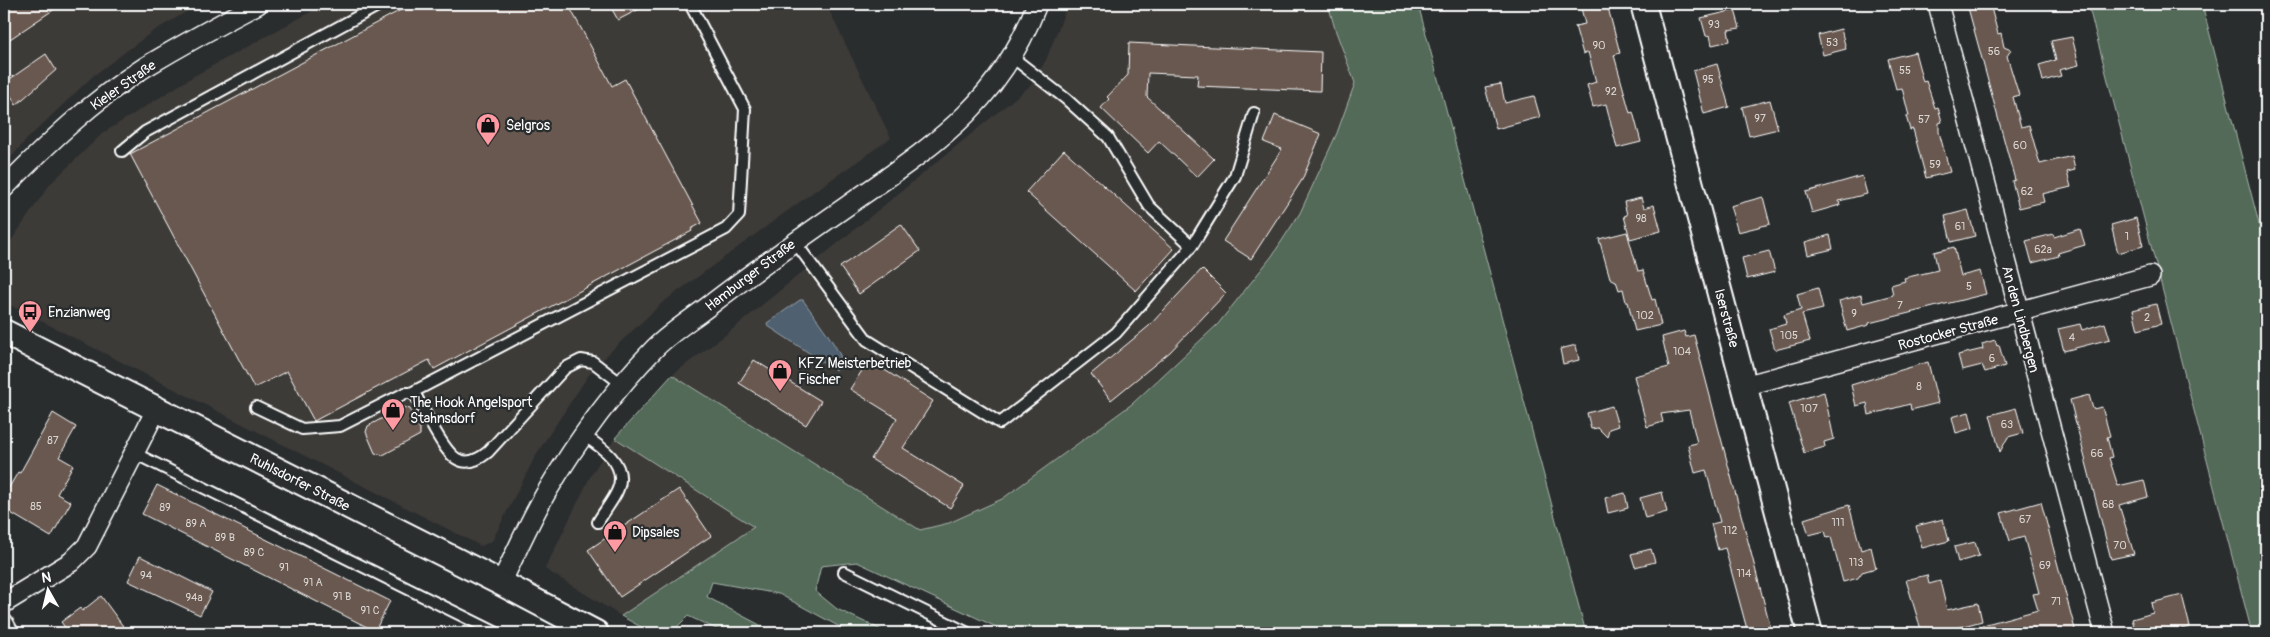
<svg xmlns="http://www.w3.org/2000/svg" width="2270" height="637" font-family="Pangolin,sans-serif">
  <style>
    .built { fill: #3d3a38 }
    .green { fill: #526a58; stroke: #a8b4ac }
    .water { fill: #4f6171; stroke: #95a0aa }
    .building { fill: #695950; stroke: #fff }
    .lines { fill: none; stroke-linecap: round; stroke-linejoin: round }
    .service-casing { stroke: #fff; stroke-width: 14 }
    .minor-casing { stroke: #fff; stroke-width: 22 }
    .tertiary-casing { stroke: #fff; stroke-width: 28 }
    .service { stroke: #2a2d2e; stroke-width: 10 }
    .minor { stroke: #2a2d2e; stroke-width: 19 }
    .tertiary { stroke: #2a2d2e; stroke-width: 24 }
    .labels { text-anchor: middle; stroke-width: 4.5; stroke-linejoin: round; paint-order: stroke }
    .number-label { font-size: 11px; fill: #dad6d3 }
    .street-label { font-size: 14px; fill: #fff; stroke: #2a2d2e }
    .poi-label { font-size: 14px; fill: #fff; stroke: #2a2d2e; text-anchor: start }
  </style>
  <rect width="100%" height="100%" fill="#2a2d2e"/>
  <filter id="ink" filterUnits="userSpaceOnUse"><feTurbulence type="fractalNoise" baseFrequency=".02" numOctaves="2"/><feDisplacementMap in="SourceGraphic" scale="10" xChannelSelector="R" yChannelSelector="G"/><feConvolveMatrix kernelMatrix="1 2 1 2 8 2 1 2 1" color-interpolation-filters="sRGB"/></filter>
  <g filter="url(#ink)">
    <path class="built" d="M4,4H200L152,32L93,76L25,141L4,166Z
      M325,4H826L891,138L812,193L662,303L610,352L588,376L537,453L492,541L481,546L6,303L4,298V261L11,241L50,184L103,133L194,76Z
      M1068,4H1328L1335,29L1355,83L1337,133L1300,213L1272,256L1218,324L1132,404L1002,499L949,523L920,530L672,375L728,333L1031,85L1046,60Z
      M615,438L754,527L621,616L545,569L591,475Z"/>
    <path class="green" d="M1328,4H1418L1586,633H1014L1007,632L857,562L821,566L815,591L837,609L888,633H851L779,594L712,582L707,597L775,633H725L688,616L671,633H652L621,616L754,527L615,438L672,375L920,530L949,523L1002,499L1132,404L1218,324L1272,256L1300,213L1337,133L1355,83L1335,29Z
      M2088,4H2202L2266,251V633H2252Z"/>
    <path class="water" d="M800,300H803C811,312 846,355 843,368L835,370L768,326L767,323Z"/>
    <path class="building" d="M4,4H62L4,43Z
      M412,4H568L612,86L625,79L702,223L691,229L692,231L434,369L429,360L314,421L287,371L254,388L130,154Z
      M609,4H649L618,20Z
      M1580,4H1607L1620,53L1614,55L1630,113L1633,112L1641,142L1617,148L1606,104L1593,107L1587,85L1596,82L1588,52L1583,54L1575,26L1585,24Z
      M1967,4H1990L1998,34L2001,33L2004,47L2011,50L2007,56L2019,95L2013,97L2021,127L2029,125L2040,164L2072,156L2075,170L2067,172L2071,187L2042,194L2044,202L2019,208L2012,181L2015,180Z
      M1735,10L1740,28L1728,30L1730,41L1712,45L1710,35L1706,36L1701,18Z
      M1841,29L1846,49L1823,55L1818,35Z
      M2072,37L2079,65L2059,70L2061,76L2043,81L2039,65L2056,60L2051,41Z
      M1129,43L1321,52L1320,91L1197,86L1198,75L1148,73L1147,97L1214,159L1197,177L1159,141L1148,153L1101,108L1109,99L1107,97L1128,75Z
      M1915,52L1923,82L1926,81L1935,108L1938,107L1942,122L1939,123V132L1950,172L1926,178L1913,129L1910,130L1906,116H1909L1902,88L1896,89L1888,59Z
      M46,54L56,70L16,105L4,83Z
      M1717,64L1729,107L1704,114L1693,71Z
      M1501,84L1505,103L1534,96L1540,117L1496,129L1485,87Z
      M1770,100L1778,129L1749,136L1742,107Z
      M1275,115L1321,134L1302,180L1251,259L1223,241L1282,149L1264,142Z
      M1064,150L1174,249L1136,291L1026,192Z
      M1862,176L1867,194L1839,201L1840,205L1812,213L1806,192Z
      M1763,197L1770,224L1738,232L1730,206Z
      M1641,198L1644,208L1654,205L1661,231L1630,239L1624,216L1627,215L1624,202Z
      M1968,210L1975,236L1951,242L1945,216Z
      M2136,218L2143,246L2118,253L2111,225Z
      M901,224L920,251L859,294L840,267Z
      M2080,229L2085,245L2058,253L2059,256L2032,263L2026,241L2053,234L2054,237Z
      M1627,232L1638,271L1643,270L1652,300L1655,299L1661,325L1635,331L1628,302H1626L1623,289L1619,290L1616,281L1610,278L1599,239Z
      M1830,235L1833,249L1808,255L1805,242Z
      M1954,247L1961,276L1980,271L1986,294L1869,323V325L1847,331L1839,301L1861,295L1863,303L1893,295L1891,285L1905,281L1904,278L1938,270L1934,252Z
      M1769,251L1775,272L1747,279L1742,258Z
      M1202,269L1226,293L1170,352L1111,400L1091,374L1149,326Z
      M1818,288L1823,309L1802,314L1810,341L1775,350L1769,329L1786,324L1784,315L1801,310L1797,294Z
      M2156,304L2161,324L2138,330L2133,310Z
      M2105,323L2110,339L2064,351L2058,329L2080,324L2082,330Z
      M1684,331L1686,337L1694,335L1771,629L1748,633L1725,548L1718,550L1711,524L1720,522L1706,470L1695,473L1688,445L1697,443L1689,410L1661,414L1663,422L1647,427L1634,376L1669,367L1662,337Z
      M1995,340L1997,346L1999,345L2005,366L1985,372L1982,365L1962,370L1958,355L1983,349L1982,344Z
      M1576,345L1579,360L1563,364L1560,349Z
      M754,360L821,401L806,425L739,383Z
      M869,360L933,401L903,448L964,486L950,508L871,459L897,418L850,389Z
      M1928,362L1938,403L1911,410L1910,404L1869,415L1867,403L1856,406L1851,385Z
      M1824,392L1834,439L1824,442L1825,447L1804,453L1789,403Z
      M2089,395L2093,409L2102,407L2110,436L2107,437L2112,457L2109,458L2118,486L2144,480L2148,497L2119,505L2134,554L2111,559L2070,400Z
      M1612,406L1618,426L1609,429L1607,437L1598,428L1591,429L1587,413Z
      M403,407L410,409L420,429V435L383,455L375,453L366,432L368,426Z
      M2016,408L2023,433L2008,437L2000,452L1990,415Z
      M1969,412L1973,428L1956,433L1952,417Z
      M53,413L76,427L59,457L73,465L57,494L71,502L51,537L4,509V496L18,472L20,473Z
      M157,485L390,601L375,631L142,514Z
      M679,489L711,536L620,597L588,550Z
      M1662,492L1667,512L1645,518L1640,498Z
      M1625,493L1628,508L1608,513L1605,498Z
      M2041,502L2076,633H1969L1968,629L2038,610L2033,594L2039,593L2024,537L2010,541L2001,513Z
      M1849,505L1861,550L1871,547L1876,568L1862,572L1858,578L1843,582L1831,537L1827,538L1825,531L1809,535L1804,519Z
      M1943,519L1949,541L1922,548L1916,526Z
      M1975,542L1979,556L1958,562L1954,547Z
      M1651,549L1655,562L1635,567L1631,554Z
      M140,556L212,592L200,615L128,581Z
      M1927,575L1929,584L1940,581L1947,610L1978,603L1982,621L1953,629L1954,633H1922L1906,580Z
      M2182,595L2190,627L2166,633H2136L2132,619L2153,613L2151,603Z
      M101,596L128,633H69L61,622L80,608L82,611Z"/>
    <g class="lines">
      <g class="service-casing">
        <path id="service" d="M1012,57L1066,99L1108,137L1149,206L1192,246
          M122,151L145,132L381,4
          M795,242L867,340L1000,423L1116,333L1192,246L1235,176L1254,113
          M411,393L726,229L739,215L745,109L690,4
          M256,407L302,429L340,426L405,393H411L416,396C422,408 429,420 435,431C449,455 461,474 488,452L565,368L581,360L593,362L623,385
          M583,435C600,446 628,463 618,489C614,500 604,511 598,522
          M134,453L497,633
          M844,572L968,633"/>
      </g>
      <g class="minor-casing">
        <path id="minor" d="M1938,4L2105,633
          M4,188C47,144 93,100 145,67C182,45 220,24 258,4
          M1744,386L2150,276
          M501,583C516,553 529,522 546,493C577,441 613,391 655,348C671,332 692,319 710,305C754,271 801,238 847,206C932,146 998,106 1037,4
          M4,603L71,562L87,546L156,410
          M4,624L9,633"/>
      </g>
      <g class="tertiary-casing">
        <path id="tertiary" d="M1643,4L1810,633
          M4,332L501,583L596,633"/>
      </g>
      <use href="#service" class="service"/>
      <use href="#minor" class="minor"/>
      <use href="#tertiary" class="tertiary"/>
    </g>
  </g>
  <defs>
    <g id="shop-pin" transform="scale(1.25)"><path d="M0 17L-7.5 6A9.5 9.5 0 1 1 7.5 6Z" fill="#ff9aa2" stroke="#2a2d2e"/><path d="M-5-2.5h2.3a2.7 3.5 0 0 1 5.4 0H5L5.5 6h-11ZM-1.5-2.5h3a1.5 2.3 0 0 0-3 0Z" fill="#111"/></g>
    <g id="bus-pin" transform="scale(1.25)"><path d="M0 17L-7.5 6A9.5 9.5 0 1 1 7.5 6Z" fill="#ff9aa2" stroke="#2a2d2e"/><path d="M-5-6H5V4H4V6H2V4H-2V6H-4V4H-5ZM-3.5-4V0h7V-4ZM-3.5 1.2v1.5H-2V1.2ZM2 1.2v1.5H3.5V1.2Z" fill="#111"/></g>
  </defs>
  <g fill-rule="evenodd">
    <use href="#shop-pin" x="488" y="125"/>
    <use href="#bus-pin" x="30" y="312"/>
    <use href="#shop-pin" x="780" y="371"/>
    <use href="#shop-pin" x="393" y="410"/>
    <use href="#shop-pin" x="615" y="532"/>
  </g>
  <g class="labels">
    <g class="number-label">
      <text x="1714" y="28">93</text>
      <text x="1832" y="46">53</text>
      <text x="1599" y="49">90</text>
      <text x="1994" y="55">56</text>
      <text x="1905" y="74">55</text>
      <text x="1708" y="83">95</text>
      <text x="1611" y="95">92</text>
      <text x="1760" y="122">97</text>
      <text x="1924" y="123">57</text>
      <text x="2020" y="149">60</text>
      <text x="1935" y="168">59</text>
      <text x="2027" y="195">62</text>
      <text x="1641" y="222">98</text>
      <text x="1960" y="230">61</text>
      <text x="2127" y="240">1</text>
      <text x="2043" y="253">62a</text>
      <text x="1969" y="290">5</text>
      <text x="1900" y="309">7</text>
      <text x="1854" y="317">9</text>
      <text x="1645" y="319">102</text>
      <text x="2147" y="321">2</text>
      <text x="1789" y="339">105</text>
      <text x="2072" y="341">4</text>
      <text x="1682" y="355">104</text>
      <text x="1992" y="362">6</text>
      <text x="1919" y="390">8</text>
      <text x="1809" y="412">107</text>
      <text x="2007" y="428">63</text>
      <text x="53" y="444">87</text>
      <text x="2097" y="457">66</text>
      <text x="2108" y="508">68</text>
      <text x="36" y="510">85</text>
      <text x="165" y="511">89</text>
      <text x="2025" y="523">67</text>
      <text x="1838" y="526">111</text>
      <text x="196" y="527">89 A</text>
      <text x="1730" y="534">112</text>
      <text x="225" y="541">89 B</text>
      <text x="2120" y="549">70</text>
      <text x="254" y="556">89 C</text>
      <text x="1856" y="566">113</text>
      <text x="2045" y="569">69</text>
      <text x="284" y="571">91</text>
      <text x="1744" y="577">114</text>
      <text x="146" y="579">94</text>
      <text x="313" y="586">91 A</text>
      <text x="342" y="600">91 B</text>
      <text x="194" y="601">94a</text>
      <text x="2056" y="605">71</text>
      <text x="370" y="614">91 C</text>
    </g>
    <g class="street-label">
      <text transform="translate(123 85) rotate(-35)" y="5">Kieler Straße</text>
      <text transform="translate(750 275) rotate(-37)" y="5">Hamburger Straße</text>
      <text transform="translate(1727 318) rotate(75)" y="5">Iserstraße</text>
      <text transform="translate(2021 319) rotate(75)" y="5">An den Lindbergen</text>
      <text transform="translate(1948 332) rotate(-15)" y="5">Rostocker Straße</text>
      <text transform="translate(300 482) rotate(27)" y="5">Ruhlsdorfer Straße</text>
    </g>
    <g class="poi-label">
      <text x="506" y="130">Selgros</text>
      <text x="48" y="317">Enzianweg</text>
      <text x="798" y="368">KFZ Meisterbetrieb<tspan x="798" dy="16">Fischer</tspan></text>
      <text x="410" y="407">The Hook Angelsport<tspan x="410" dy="16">Stahnsdorf</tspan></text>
      <text x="632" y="537">Dipsales</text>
    </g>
  </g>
  <rect width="2270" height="637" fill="none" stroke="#2a2d2e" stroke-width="20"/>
  <rect x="10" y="10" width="2250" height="617" fill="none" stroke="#fff" stroke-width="2" filter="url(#ink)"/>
  <g transform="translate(48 590) rotate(352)" stroke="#2a2d2e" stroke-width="4" paint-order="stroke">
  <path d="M0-4L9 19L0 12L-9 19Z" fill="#ffffff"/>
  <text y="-8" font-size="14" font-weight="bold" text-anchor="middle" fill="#ffffff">N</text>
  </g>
</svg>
